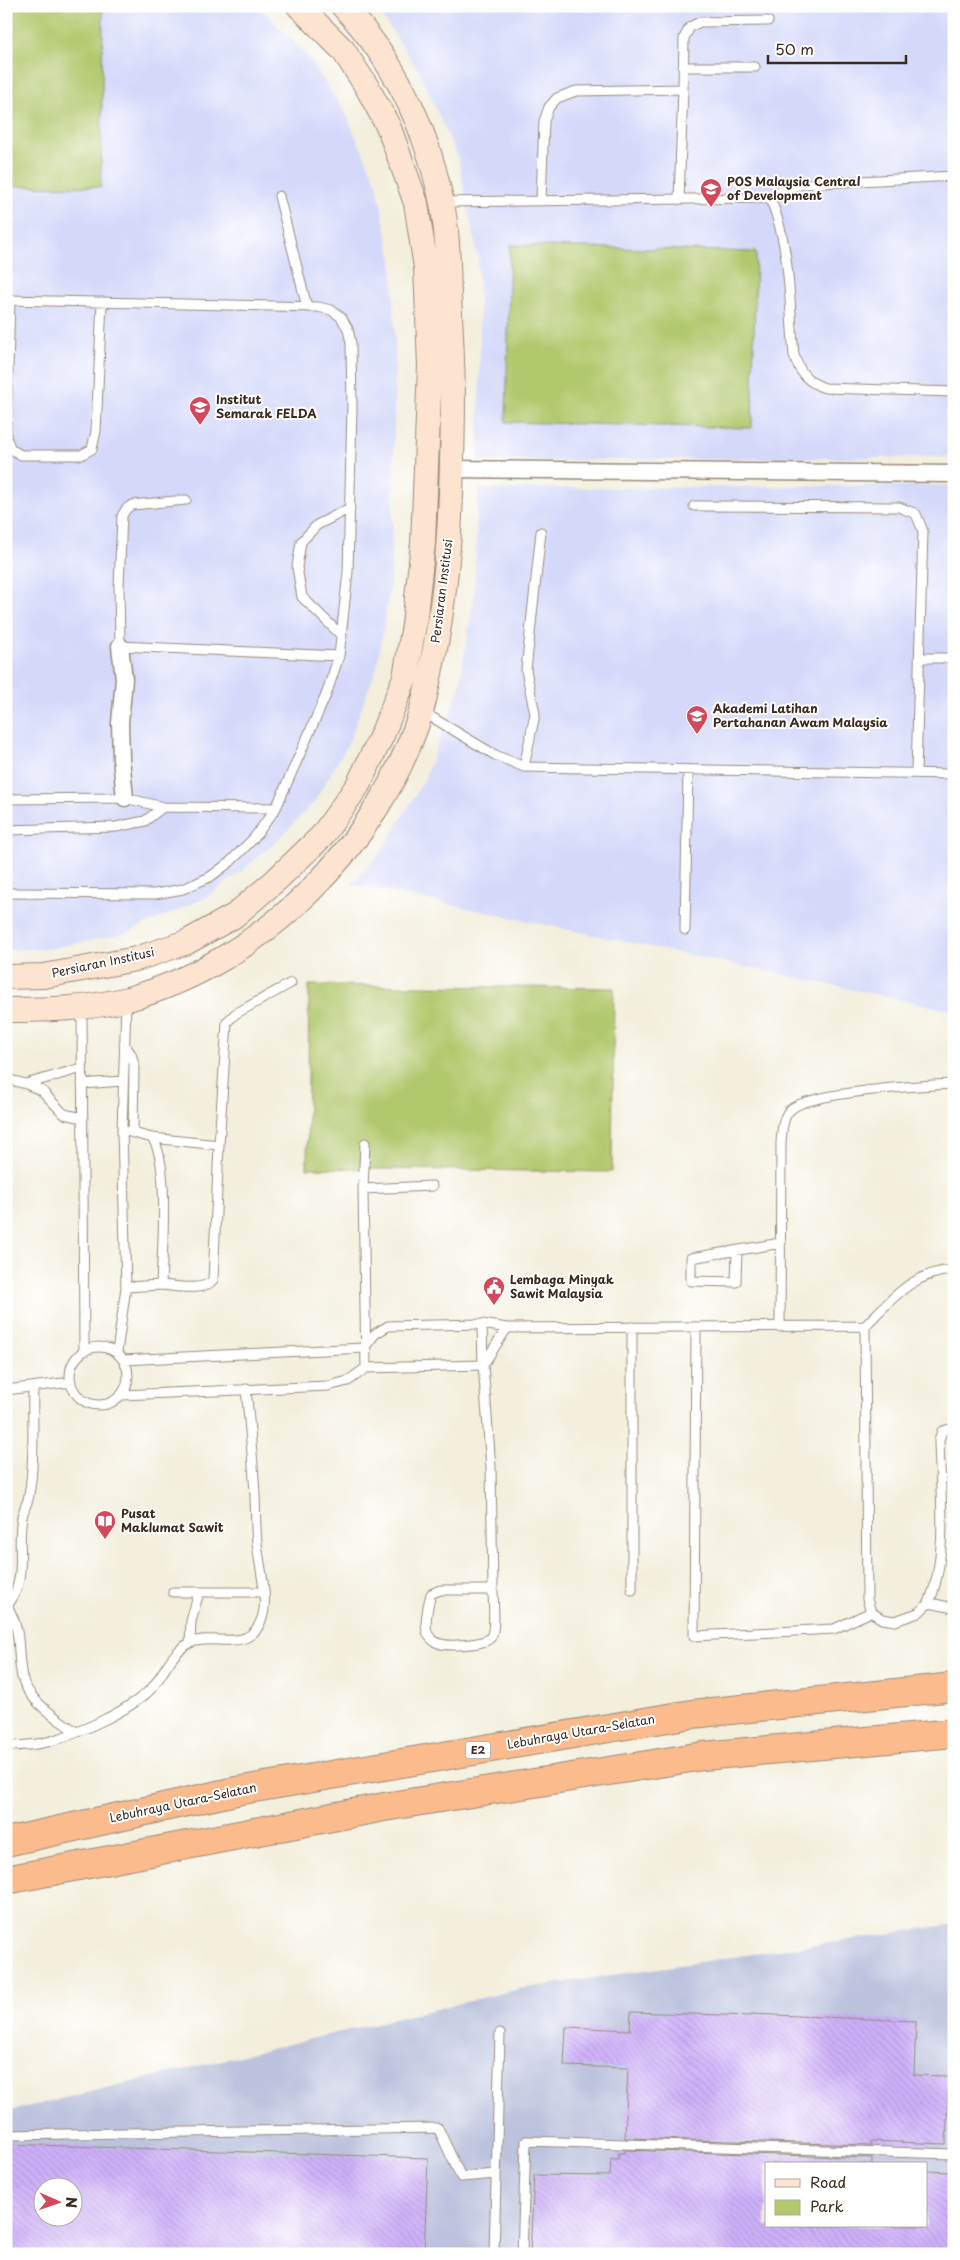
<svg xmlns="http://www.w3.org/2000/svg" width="960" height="2260" font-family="'Playpen Sans',sans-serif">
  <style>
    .built { fill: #d4d8f9 }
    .industrial { fill: #bdc3de; fill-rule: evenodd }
    .park { fill: #b2c86d; stroke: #767946 }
    .building { fill: url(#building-back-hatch); fill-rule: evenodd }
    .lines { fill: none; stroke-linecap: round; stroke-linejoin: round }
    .lane-casing { stroke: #978c7d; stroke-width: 11 }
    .street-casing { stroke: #978c7d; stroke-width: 19 }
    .secondary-casing { stroke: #978c7d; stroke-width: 26 }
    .highway-casing { stroke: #978c7d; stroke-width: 30 }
    .lane { stroke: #fff; stroke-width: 9 }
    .street { stroke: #fff; stroke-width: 16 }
    .secondary { stroke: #fde4d1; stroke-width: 24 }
    .highway { stroke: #fbbb8c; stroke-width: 28 }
    .labels { text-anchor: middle; stroke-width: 4; stroke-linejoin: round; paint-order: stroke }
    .shield { fill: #fff; stroke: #766a62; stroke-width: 1 }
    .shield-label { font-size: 11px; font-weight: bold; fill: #3b2a1e }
    .poi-label { font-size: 12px; font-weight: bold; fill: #3b2a1e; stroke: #fff; text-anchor: start }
    .street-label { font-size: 12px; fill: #3b2a1e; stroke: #fff }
  </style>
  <defs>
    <pattern id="building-back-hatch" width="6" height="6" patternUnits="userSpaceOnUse" patternTransform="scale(1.25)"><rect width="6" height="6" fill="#cdb1fa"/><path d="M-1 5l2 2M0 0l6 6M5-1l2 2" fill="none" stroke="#b198d6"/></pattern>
  </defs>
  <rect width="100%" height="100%" fill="#fff"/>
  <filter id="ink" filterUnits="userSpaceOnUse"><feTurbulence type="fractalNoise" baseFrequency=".02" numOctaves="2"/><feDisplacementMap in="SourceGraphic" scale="10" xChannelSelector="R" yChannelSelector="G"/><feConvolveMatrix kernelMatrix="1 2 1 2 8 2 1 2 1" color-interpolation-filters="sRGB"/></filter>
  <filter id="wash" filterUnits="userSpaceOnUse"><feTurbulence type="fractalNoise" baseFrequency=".0096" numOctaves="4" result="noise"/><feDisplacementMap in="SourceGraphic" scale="20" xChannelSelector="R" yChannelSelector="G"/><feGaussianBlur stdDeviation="1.12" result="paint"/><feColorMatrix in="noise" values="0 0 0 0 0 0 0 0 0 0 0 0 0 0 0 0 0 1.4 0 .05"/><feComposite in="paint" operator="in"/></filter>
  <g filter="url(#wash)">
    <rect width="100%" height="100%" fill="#f3efdc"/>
    <path class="built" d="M6,6H259L308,57L346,114L377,184L393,267L395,344L393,508L390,588L377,667L348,744L314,802L278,840L242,871L205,898L124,934L48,949L6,950Z
      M375,6H954V457L478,461L480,344L478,258L458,158L420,73Z
      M954,485V1011L352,884L381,853L424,780L459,689L474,596L478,489Z"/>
    <path class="industrial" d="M954,1924V2254H6V2112L519,1989ZM766,2164H926V2226H766ZM42,2188H72V2218H42Z"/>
    <path class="park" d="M6,6H103L101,187L6,186Z
      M510,245L756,252L752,428L506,422Z
      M309,985L614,988L612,1172L307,1168Z"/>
    <g id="blocks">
      <path class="building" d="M631,2012L751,2016V2014L916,2021L914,2075L949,2076L946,2144L871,2141V2145L625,2138L628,2068L564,2066L566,2027L630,2030Z
        M6,2144L428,2158L424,2254H6ZM42,2188H72V2218H42Z
        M624,2150L872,2158V2164H766V2226H926V2171L954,2172V2254H530L534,2175L610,2176L611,2159H618L619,2153H624Z"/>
    </g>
  </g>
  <g filter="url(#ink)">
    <use href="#blocks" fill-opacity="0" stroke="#978c7d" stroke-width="1"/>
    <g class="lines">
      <g class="lane-casing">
        <path id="lane" d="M683,67H755
          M279,196L307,307
          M770,198C791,246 789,303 794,355C800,373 807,382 825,388L954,392
          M541,200L544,121L549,107L557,98L576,91L683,89L684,38L690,27L700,22L768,21
          M679,200L683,89
          M443,202L770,198L787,188L804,184L954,176
          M6,300L318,307L331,310L341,317L348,329L351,343L352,408L348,572L339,656L326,695L276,808L254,838L230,862L210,877L183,889L155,894L6,893
          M6,435L10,300
          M6,437L11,449L21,455H81L92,449L96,431L102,302
          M186,500L132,505L126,509L122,516L119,585L120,646L339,656
          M694,506L899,507L916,514L923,531L916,773
          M342,636L302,597L297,567L301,542L317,525L350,508
          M919,658H954
          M423,712L495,755L524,767L954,774
          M524,767L535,714L526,670L541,532
          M6,799L125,798L163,807L276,808
          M6,830L116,827L145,821L163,807
          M685,930L688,770
          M82,1008L84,1350
          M124,1044L131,1054L134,1064L133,1133
          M6,1079L26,1084L42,1091L64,1114L83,1118
          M26,1084L82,1068
          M82,1084L123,1081
          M122,1130L152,1138L219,1145
          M365,1143L363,1189L366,1368
          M363,1189L432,1186
          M737,1251L736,1282L691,1281V1258L781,1243
          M954,1270C912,1272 892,1299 865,1326L867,1599L871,1612L882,1619L895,1621L918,1613L929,1603L954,1608
          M161,1285C176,1286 203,1292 213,1280L219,1145L227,1022L235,1014L291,983
          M126,1287L161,1285C162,1254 170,1160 152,1138
          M482,1324L483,1365L491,1467L493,1590H440L431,1594C428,1604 423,1628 429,1636C431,1639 435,1642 438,1643C447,1647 486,1645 491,1637C496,1628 493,1601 493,1590
          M696,1327L694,1636L834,1629L871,1612
          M780,1327L781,1143C782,1132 782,1118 790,1110C807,1092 926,1085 954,1084
          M70 1376a29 29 0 1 1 58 0a29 29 0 1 1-58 0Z
          M117,1352L126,1287L122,1130L126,1002
          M124,1360L364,1348L375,1334L388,1326L482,1324L507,1328L865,1326
          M6,1390L71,1382
          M122,1395L328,1386L348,1381L366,1368L483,1365L507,1328
          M632,1590V1327
          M173,1592H263
          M929,1603C949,1554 940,1492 939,1440L942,1431L954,1428
          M7,1606C29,1578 16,1549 22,1517C23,1510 28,1503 29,1495C35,1460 32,1423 33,1388
          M7,1606C23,1632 16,1649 22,1677C28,1701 57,1718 76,1732
          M190,1643L191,1621L199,1592
          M6,1746C21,1746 37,1745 51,1741C80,1733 130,1710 151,1689C164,1674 171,1652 190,1643C214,1632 250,1655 262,1618C269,1598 259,1565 257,1543C255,1522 256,1501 254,1479C252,1449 249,1419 246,1389
          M6,2135L438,2128L461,2177L496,2174
          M494,2254L500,2033
          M522,2254L526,2141L954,2154"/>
      </g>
      <g class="street-casing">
        <path id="street" d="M453,469L954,474
          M120,646L124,679L120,723L121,758L125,798"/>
      </g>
      <g class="secondary-casing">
        <path id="secondary" d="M6,977L44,976L136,959L187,942L234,916L276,880L322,836L358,785L382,735L405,677L414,625L423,543L430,366L426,268L416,203L389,128L367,87L343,50L299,6
          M6,1010C47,1010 88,1009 128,999C263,962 379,845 421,712C425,698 428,683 431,668C450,582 452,493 453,405C453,369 451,332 449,296C448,264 448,230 441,199C426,127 394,60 343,6"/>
      </g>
      <g class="highway-casing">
        <path id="highway" d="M6,1842L236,1791L692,1714L954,1687
          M6,1880L384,1807L703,1756L954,1733"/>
      </g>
      <use href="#lane" class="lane"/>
      <use href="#street" class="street"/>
      <use href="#secondary" class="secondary"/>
      <use href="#highway" class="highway"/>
    </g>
  </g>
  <defs>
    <g id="university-pin" transform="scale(1.125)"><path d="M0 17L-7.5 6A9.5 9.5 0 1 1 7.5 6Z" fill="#d1495b" stroke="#fff"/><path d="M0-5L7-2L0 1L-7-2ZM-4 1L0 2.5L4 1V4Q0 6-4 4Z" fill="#fff"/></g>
    <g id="civic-pin" transform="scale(1.125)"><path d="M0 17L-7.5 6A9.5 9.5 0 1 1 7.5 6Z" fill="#d1495b" stroke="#fff"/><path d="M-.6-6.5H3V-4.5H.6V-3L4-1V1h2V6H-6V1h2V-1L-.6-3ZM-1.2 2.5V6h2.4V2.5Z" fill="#fff"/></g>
    <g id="library-pin" transform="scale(1.125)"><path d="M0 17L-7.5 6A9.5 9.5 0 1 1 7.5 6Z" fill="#d1495b" stroke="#fff"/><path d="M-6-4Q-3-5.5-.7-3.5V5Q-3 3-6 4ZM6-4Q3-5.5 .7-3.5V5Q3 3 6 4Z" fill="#fff"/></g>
  </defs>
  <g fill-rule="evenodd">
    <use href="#university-pin" x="711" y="189"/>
    <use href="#university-pin" x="200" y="407"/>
    <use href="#university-pin" x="697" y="716"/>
    <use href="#civic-pin" x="494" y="1287"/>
    <use href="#library-pin" x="105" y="1521"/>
  </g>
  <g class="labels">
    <rect class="shield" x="465.5" y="1741.5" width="25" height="17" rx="4"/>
    <g class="shield-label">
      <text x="478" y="1754">E2</text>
    </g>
    <g class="poi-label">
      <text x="727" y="186">POS Malaysia Central<tspan x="727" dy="14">of Development</tspan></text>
      <text x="216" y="404">Institut<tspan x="216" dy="14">Semarak FELDA</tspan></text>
      <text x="713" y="713">Akademi Latihan<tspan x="713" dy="14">Pertahanan Awam Malaysia</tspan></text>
      <text x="510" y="1284">Lembaga Minyak<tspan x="510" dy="14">Sawit Malaysia</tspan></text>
      <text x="121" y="1518">Pusat<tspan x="121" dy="14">Maklumat Sawit</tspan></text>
    </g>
    <g class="street-label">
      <text transform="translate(442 591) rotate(-83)" y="4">Persiaran Institusi</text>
      <text transform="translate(103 963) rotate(-12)" y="4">Persiaran Institusi</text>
      <text transform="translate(581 1732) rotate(-10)" y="4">Lebuhraya Utara–Selatan</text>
      <text transform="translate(183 1803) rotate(-12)" y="4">Lebuhraya Utara–Selatan</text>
    </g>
  </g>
  <rect width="960" height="2260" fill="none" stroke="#fff" stroke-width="25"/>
  <rect x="765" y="2162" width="162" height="65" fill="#ffffff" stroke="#b1aaa5"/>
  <rect x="775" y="2179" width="25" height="8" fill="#fde4d1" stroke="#b1aaa5"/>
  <text x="810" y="2188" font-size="15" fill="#3b2a1e">Road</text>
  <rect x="775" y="2200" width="25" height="15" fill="#b2c86d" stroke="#b1aaa5"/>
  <text x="810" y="2212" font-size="15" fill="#3b2a1e">Park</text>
  <g transform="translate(58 2202) rotate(92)"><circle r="24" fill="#ffffff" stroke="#b1aaa5"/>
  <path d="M0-4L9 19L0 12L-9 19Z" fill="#d1495b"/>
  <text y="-8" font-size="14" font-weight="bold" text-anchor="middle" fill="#3b2a1e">N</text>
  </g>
  <path d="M768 55v8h138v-8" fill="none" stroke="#3b2a1e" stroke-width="2.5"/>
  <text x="775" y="55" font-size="15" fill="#3b2a1e" stroke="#ffffff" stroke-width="4" paint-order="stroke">50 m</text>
</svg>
